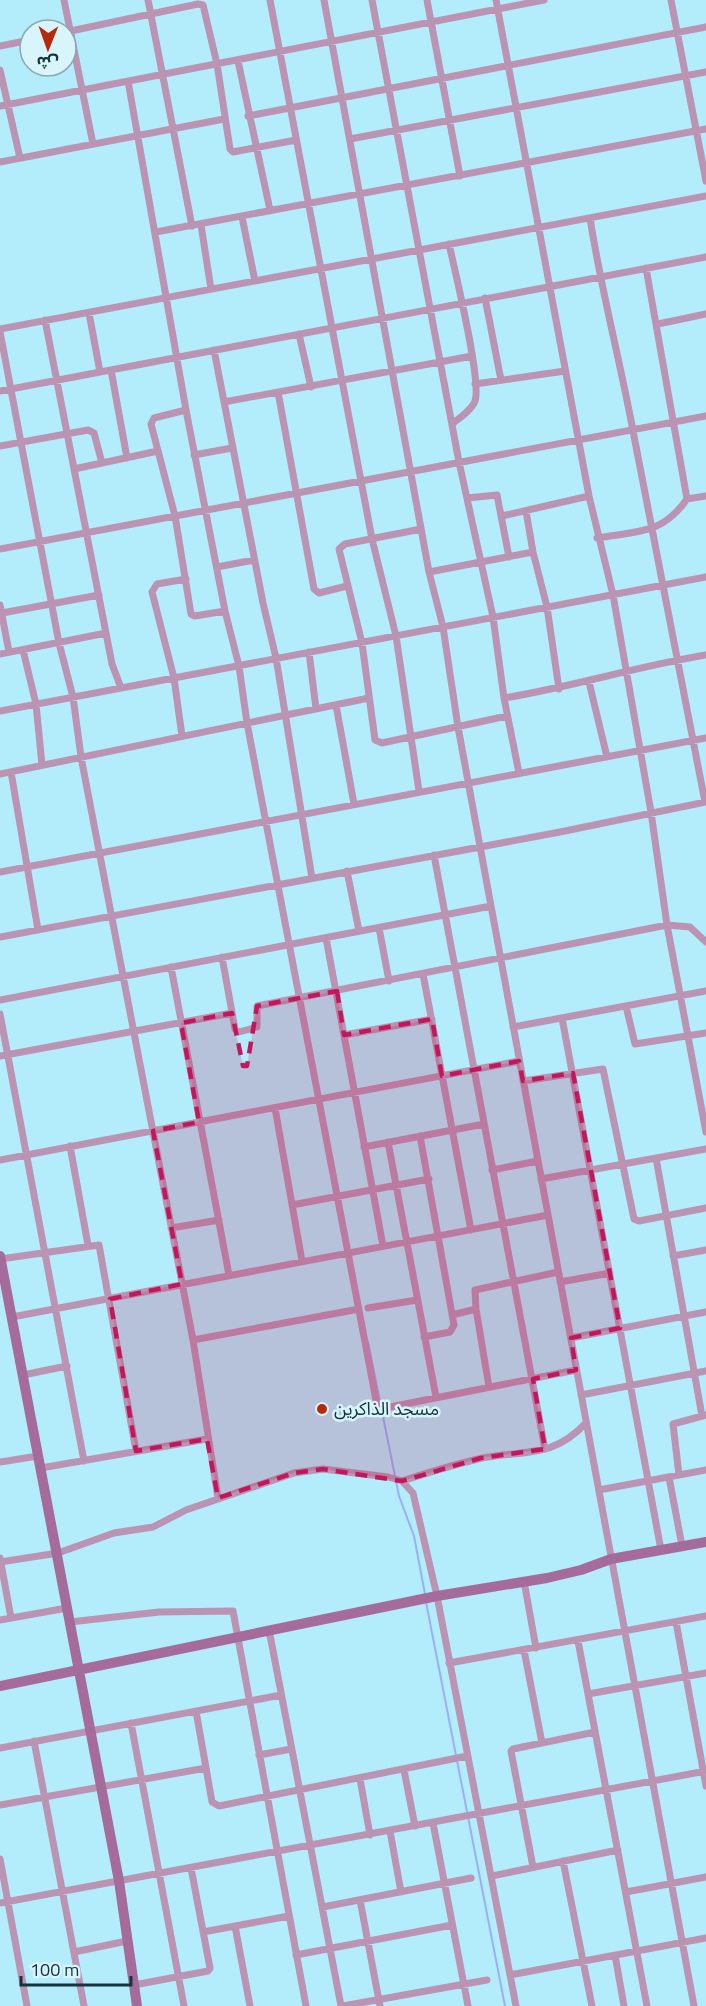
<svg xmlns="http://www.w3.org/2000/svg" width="706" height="2006" font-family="'Titillium Web','Noto Sans Arabic',sans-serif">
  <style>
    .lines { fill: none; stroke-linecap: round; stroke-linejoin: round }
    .stream { stroke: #9baefc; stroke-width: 2 }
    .street { stroke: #bb93b3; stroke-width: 7 }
    .secondary { stroke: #a56c9b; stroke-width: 10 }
    .marked { fill: #c2185b; fill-opacity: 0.2; stroke: #c2185b; stroke-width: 4.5; stroke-dasharray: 12 8; stroke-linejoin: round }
    .poi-dot { fill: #b52a0a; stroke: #d9f5fc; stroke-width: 2 }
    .labels { text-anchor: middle; stroke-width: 5; stroke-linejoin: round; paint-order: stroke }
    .poi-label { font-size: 18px; fill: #15343b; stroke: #d9f5fc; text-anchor: start }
  </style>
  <rect width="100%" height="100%" fill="#b3edfb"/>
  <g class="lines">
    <path class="stream" d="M368,1342L399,1496L414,1536L425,1594
      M426,1602L505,2006"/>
    <path class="street" d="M64,0L93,144
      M148,0L192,226
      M270,0L372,539L396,636L419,791
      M324,0L429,572L443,627L458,727L694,2006
      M372,0L459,462L493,617L504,698L519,773
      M427,0L460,176
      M496,0L589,496L613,595L651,812L667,925L706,1132
      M671,0L706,181
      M66,32L198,4L203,5L217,64L230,149L233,152L296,140
      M0,46L30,40
      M238,61L270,210
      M0,70L20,158
      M128,81L186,410L225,611L239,666L247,723L377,1405L380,1409L576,1370
      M0,106L544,0
      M248,116L706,27
      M350,139L706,72
      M0,162L224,119
      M242,217L255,281
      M590,218C601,290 620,360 633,431C657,555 681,678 705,802
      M201,225L211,289
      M156,232L706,129
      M449,244C455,271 482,382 475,401C472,410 459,418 452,424
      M485,298L501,380
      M89,313L100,372
      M45,320L112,664L121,688
      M658,324L706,314
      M0,329L706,196
      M0,332L59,643L73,697L81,757L193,1340L218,1498
      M299,334L311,387
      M214,350L263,603L276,658L312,878
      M111,370L127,458
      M475,384L565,371
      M0,391L706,257
      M278,392L314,589L319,593L347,586
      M224,402L472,356
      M186,410L154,418L151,424L175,516L191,614L195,616L225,611
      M0,446L88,430L94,433L102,463
      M194,455L232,448
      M74,469L158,451
      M467,498L497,495L509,557
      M687,499L706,496
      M526,511L533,552L547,607L559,689
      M502,516L589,496
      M421,529L345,544L339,549L362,643L375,740L382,743L507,716
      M597,538C637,531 662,535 687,499L646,268
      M0,549L706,416
      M217,567L254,560
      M429,572L533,552
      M0,605L9,652
      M2,613L99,595
      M23,650L36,704L42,765
      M309,652L316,709
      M0,654L106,633
      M589,682L607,757
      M504,698C572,687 638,666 706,655
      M336,705L354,804
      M0,711L706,577
      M182,736L174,678L152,592L157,584L186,579
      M11,772L38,930
      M0,774L369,698
      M434,855L545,1449
      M347,871L359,931
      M0,872L706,738
      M379,928L389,981
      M0,937L560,832L706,802
      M326,938L383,1246
      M222,957L235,1029L239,1032L257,1027V1006L667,925L690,927L706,942
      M171,967L229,1275
      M423,974L471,1230
      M0,1000L491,906
      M626,1006L635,1044L706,1033
      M0,1014L84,1461
      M562,1018L661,1550
      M513,1027L706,991
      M344,1035L432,1019
      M0,1056L232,1013
      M523,1081L603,1069L634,1219L639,1221L706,1208
      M275,1108L302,1261
      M420,1136L454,1325L450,1332L424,1337
      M388,1142L436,1397
      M70,1146L88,1245
      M364,1147L484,1124
      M656,1158L702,1416
      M0,1160L519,1061
      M492,1170L538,1161
      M541,1179L706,1149
      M292,1205L429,1179
      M171,1228L219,1220
      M673,1256L706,1250
      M0,1259L99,1245L136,1451
      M560,1282L610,1273
      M368,1308L417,1300
      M452,1315L476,1309
      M12,1317L548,1215
      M571,1338L706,1312
      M193,1340L359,1309
      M23,1375L67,1366
      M489,1387L476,1309L475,1290L558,1272
      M581,1395L706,1371
      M0,1462L38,1456
      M41,1468L207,1439
      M679,1475L673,1424L706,1415
      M669,1477L682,1546
      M402,1481C427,1473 452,1465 478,1459C523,1449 551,1460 586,1423
      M599,1490L706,1470
      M0,1558L11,1618
      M0,1562L58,1553L114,1533L153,1527L186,1510L294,1473L323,1469L388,1477L402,1481L413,1493L437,1596L516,2006
      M524,1581L536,1648
      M0,1620L67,1608
      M70,1622L159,1612L233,1611L306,2006
      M676,1622L706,1786
      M265,1631L270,1635L341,2006
      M578,1641L647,2006
      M524,1650L542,1743
      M449,1663L706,1616
      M588,1694L706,1673
      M196,1711L212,1802L219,1806L467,1756
      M131,1723L184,2006
      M34,1741L84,2006
      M0,1748L281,1695
      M259,1755L291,1749
      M404,1770L415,1826
      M360,1779L370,1835
      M0,1805L206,1768
      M433,1823L468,2006
      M390,1831L401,1892
      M0,1859L27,2006
      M563,1861L592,2006
      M533,1867L511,1751L513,1749L595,1732
      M492,1876L618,1850
      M626,1892L706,1877
      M360,1900L380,2006
      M0,1903L706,1771
      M323,1907L471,1878
      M235,1926L250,2006
      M203,1932L289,1916
      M74,1952L127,1941
      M296,1955L452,1925
      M615,1955L624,2006
      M510,1975L706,1938
      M134,1985L208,1971L210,1968L191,1868
      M343,2006L487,1980"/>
    <path class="secondary" d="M0,1256L119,1881L137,2006
      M0,1686L437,1596L547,1578L581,1570L611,1559L706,1542"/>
  </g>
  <path class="marked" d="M337,991L344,1035L432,1019L442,1076L519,1061L523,1081L573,1073L620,1328L571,1338L576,1370L533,1379L545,1449L481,1458L402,1481L323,1469L294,1473L218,1498L207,1439L136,1451L110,1299L182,1284L153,1131L199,1122L181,1023L232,1013L243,1066H247L257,1006Z"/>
  <circle class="poi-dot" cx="322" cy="1409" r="6"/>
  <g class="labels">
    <g class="poi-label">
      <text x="334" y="1415">مسجد الذاكرين</text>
    </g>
  </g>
  <g transform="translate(48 48) rotate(181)"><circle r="28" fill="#d9f5fc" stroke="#8ba8af" stroke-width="1.5"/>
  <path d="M0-4.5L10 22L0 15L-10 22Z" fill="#b52a0a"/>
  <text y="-9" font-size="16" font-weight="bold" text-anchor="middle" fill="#15343b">ش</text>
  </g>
  <path d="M21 1976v9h110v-9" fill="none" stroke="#15343b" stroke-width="3"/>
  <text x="30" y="1976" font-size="18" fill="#15343b" stroke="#d9f5fc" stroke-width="4.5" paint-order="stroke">100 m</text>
</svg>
